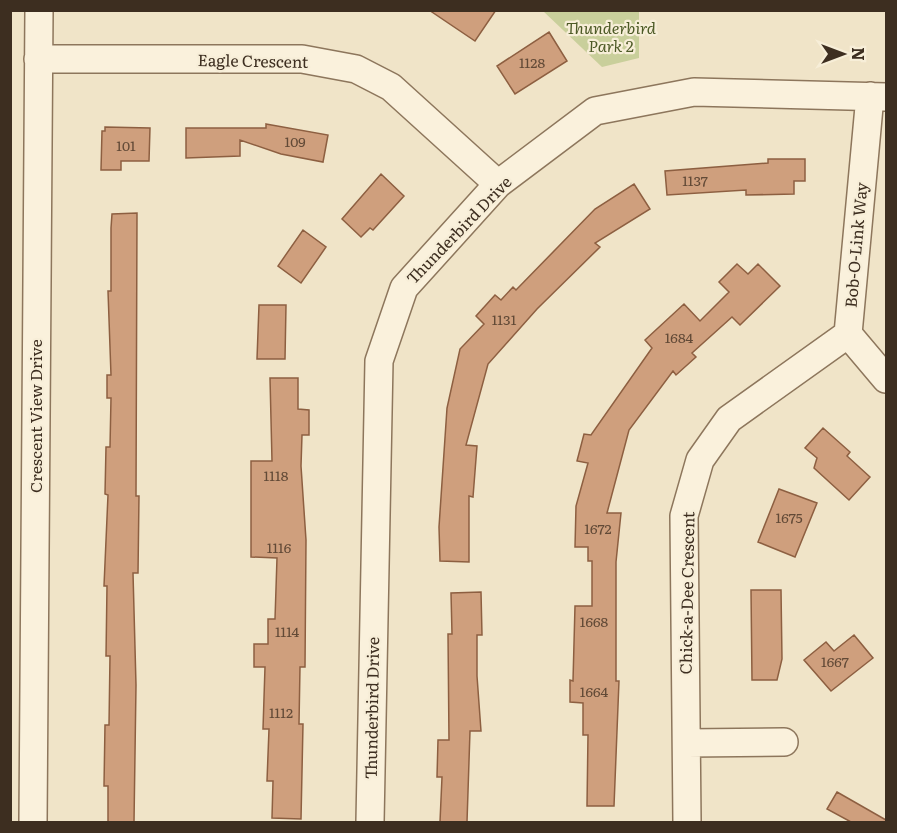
<svg xmlns="http://www.w3.org/2000/svg" width="897" height="833" font-family="Literata,serif">
  <style>
    .green { fill: #c9cf9b }
    .building { fill: #cf9f7d; stroke: #8d5f41; stroke-width: 1.5 }
    .lines { fill: none; stroke-linecap: round; stroke-linejoin: round }
    .minor-casing { stroke: #8d765c; stroke-width: 30 }
    .minor { stroke: #faf1dc; stroke-width: 27 }
    .labels { text-anchor: middle; stroke-width: 4.5; stroke-linejoin: round; paint-order: stroke }
    .number-label { font-size: 14px; fill: #624a37 }
    .park-label { font-size: 16px; font-style: italic; fill: #4d5a26; stroke: #f7eed8 }
    .street-label { font-size: 16px; fill: #3d2e20; stroke: #f7eed8 }
  </style>
  <rect width="100%" height="100%" fill="#f0e4c8"/>
  <path class="green" d="M543,11H639V58L602,67Z"/>
  <path class="building" d="M429,10H496L475,41Z
    M549,32L567,61L515,94L497,66Z
    M266,124L328,135L323,162L281,154L240,140V156L186,158V128H266Z
    M105,127L150,128L149,161H121V170H101L102,131H105Z
    M768,159H805V181H794V194L746,195V190L667,195L665,171L768,163Z
    M381,174L404,196L373,230L370,228L361,237L342,219Z
    M634,184L650,209L595,243L600,247L537,309L488,364L466,445L477,446L473,497L469,496V562L440,561L439,527L447,408L460,349L484,324L476,316L495,295L501,300L513,287L516,290L595,209Z
    M137,213L136,496H139L138,573H133L136,685L134,822H108V786H104L105,725H109L110,656H106L107,586H104L108,495L105,494L106,447H110L111,398H107V375H111L108,291H111V228L112,214Z
    M303,230L326,247L301,283L278,266Z
    M737,264L748,274L758,264L780,286L740,325L732,317L692,353L696,357L676,375L673,371L629,430L607,513H621L616,562V681H619L614,806H587L588,735H583V703L570,702V680L573,681L575,606H592V561H588V547H575L576,506L588,463L577,461L584,434L591,435L652,348L645,340L684,304L700,321L729,292L719,282Z
    M259,305H286L285,359H257Z
    M270,378H298V409L309,410V435H302L301,466L306,540L305,667H300L299,724H303L301,819L272,818L273,781H267L269,729H263L265,667H254V644H268V619H275L277,558L251,557V461H272Z
    M823,428L850,452L847,456L870,477L849,500L814,468L817,458L805,448Z
    M779,489L817,503L795,557L758,542Z
    M751,590H781L782,659L777,680H752Z
    M481,592L482,635H477V676L481,731H470L467,822H440L442,777H437L438,740H449L448,634H452L451,593Z
    M854,635L873,658L831,691L804,660L826,642L834,651Z
    M837,792L886,820V822H851L827,809Z"/>
  <g class="lines">
    <g class="minor-casing">
      <path id="minor" d="M38,59H302L356,69L391,87L498,184
        M870,96L848,334L886,379
        M687,743L784,742
        M33,822L39,10
        M370,822L379,361L404,288L498,184L595,111L694,92L886,97
        M687,822L684,516L700,460L729,419L848,334"/>
    </g>
    <use href="#minor" class="minor"/>
  </g>
  <g class="labels">
    <g class="number-label">
      <text x="532" y="68">1128</text>
      <text x="295" y="147">109</text>
      <text x="126" y="151">101</text>
      <text x="695" y="186">1137</text>
      <text x="504" y="325">1131</text>
      <text x="679" y="343">1684</text>
      <text x="276" y="481">1118</text>
      <text x="789" y="523">1675</text>
      <text x="598" y="534">1672</text>
      <text x="279" y="553">1116</text>
      <text x="594" y="627">1668</text>
      <text x="287" y="637">1114</text>
      <text x="835" y="667">1667</text>
      <text x="594" y="697">1664</text>
      <text x="281" y="718">1112</text>
    </g>
    <g class="park-label">
      <text x="611" y="34">Thunderbird<tspan x="611" dy="18">Park 2</tspan></text>
    </g>
    <g class="street-label">
      <text transform="translate(253 61) rotate(1)" y="6">Eagle Crescent</text>
      <text transform="translate(459 230) rotate(-46)" y="6">Thunderbird Drive</text>
      <text transform="translate(856 245) rotate(-85)" y="6">Bob-O-Link Way</text>
      <text transform="translate(36 416) rotate(-90)" y="6">Crescent View Drive</text>
      <text transform="translate(687 593) rotate(-89)" y="6">Chick-a-Dee Crescent</text>
      <text transform="translate(372 708) rotate(-89)" y="6">Thunderbird Drive</text>
    </g>
  </g>
  <rect width="897" height="833" fill="none" stroke="#3d2e20" stroke-width="24"/>
  <g transform="translate(843 54) rotate(90)" stroke="#f7eed8" stroke-width="4.5" paint-order="stroke">
  <path d="M0-4.5L10 22L0 15L-10 22Z" fill="#3d2e20"/>
  <text y="-9" font-size="16" font-weight="bold" text-anchor="middle" fill="#3d2e20">N</text>
  </g>
</svg>
